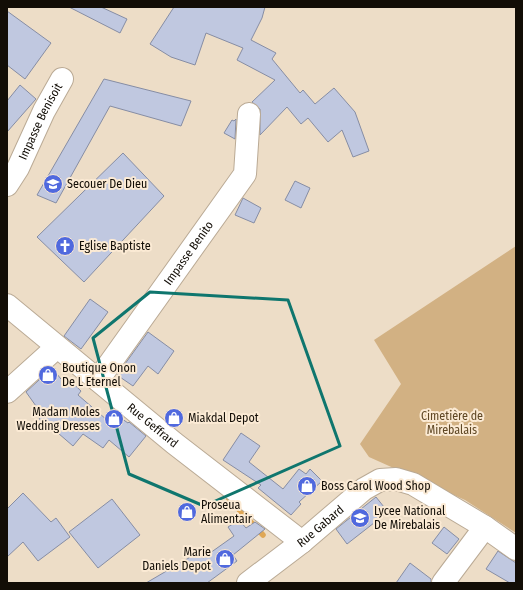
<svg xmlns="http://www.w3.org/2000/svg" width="523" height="590" font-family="'Fira Sans Condensed',sans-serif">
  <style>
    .green { fill: #d2b183 }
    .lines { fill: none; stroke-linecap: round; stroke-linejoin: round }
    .stream { stroke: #dfa755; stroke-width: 5.5 }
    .building { fill: #c0c8e0; stroke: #868da4 }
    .minor-casing { stroke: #baaa95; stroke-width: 24 }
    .minor { stroke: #fff; stroke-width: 22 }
    .marked { fill: none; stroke: #0f766e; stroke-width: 3; stroke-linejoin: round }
    .labels { text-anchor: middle; stroke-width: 4; stroke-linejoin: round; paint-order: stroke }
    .street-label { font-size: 12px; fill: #120d06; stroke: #fbead4 }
    .poi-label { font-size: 12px; fill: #120d06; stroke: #fbead4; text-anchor: start }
    .park-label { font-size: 12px; fill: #5f4724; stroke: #fbead4 }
  </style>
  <rect width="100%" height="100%" fill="#edddc7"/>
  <path class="green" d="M516,246V533L465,500L369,457L360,444L401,384L374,340Z"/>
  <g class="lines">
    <path class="stream" d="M229,499L263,535"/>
  </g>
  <path class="building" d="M69,7H101L127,19L120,33Z
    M174,7H265L262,18L251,40L276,53L272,59L300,93L303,90L315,104L334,88L355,112L369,151L353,157L342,130L328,142L308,118L301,124L287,107L260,135V109L252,102L275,80L237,60L243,48L206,33L195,65L171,57L150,44Z
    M7,11L51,43L25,79L7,65Z
    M104,79L191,101L181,126L110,106L56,203L37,195Z
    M20,85L36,99L7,132V101Z
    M236,119L235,139L224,133L232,120L234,121Z
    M123,153L164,196L84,282L37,237Z
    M295,181L310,188L301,208L285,200Z
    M243,198L261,208L254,223L235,215Z
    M90,299L108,312L81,349L64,336Z
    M148,332L174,351L158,374L148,366L133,386L117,375Z
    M52,368L61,379L64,375L81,391L78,395L107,420L112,412L128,423L129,422L146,436L129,457L109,440L103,448L83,434L73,446L51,427L47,432L34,409L36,406L26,392Z
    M241,433L260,446L249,462L283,489L299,469L306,474L310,469L322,481L299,502L301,504L291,515L258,488L261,485L223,460Z
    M23,493L51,522L56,518L70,537L38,561L23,542L7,557V509Z
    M376,497L388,512L347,544L336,529Z
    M112,499L140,535L98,568L69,532Z
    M239,520L246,528L255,522L265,529L233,555L237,561L207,583H146L199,552L203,558L234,536L228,527Z
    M444,527L459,539L447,554L432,543Z
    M498,551L516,563V583H510L486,569Z
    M410,563L431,579V583H396Z"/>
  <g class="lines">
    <g class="minor-casing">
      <g id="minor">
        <path id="s1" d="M7,185L18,168L44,111L62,79"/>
        <path id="s2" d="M7,305L174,443L302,542"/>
        <path id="s3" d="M98,380L245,174L249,114"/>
        <path d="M7,392L57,347"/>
        <path id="s4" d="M248,583L302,542L364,489L380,480L396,479L413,484L485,527L516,549"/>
        <path d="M443,583L485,527"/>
      </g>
    </g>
    <use href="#minor" class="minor"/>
  </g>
  <path class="marked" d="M150,292L288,300L340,446L204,506L129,474L93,338Z"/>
  <defs>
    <g id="school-disc" transform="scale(1)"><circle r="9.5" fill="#5069de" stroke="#fbead4"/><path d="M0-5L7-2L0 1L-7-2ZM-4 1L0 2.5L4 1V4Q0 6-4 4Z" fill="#fff"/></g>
    <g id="church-disc" transform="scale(1)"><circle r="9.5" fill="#5069de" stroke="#fbead4"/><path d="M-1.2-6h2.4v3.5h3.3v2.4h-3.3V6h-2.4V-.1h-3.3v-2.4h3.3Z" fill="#fff"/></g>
    <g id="shop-disc" transform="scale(1)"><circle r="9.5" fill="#5069de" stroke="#fbead4"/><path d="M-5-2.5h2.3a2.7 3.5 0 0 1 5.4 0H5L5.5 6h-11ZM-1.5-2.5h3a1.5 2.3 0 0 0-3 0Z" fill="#fff"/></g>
  </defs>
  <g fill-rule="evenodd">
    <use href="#school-disc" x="53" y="184"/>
    <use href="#church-disc" x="65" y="246"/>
    <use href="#shop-disc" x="48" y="375"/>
    <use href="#shop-disc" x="174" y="418"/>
    <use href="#shop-disc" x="114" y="419"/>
    <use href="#shop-disc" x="307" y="486"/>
    <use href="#shop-disc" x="187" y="512"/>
    <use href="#school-disc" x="360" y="518"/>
    <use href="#shop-disc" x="225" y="559"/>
  </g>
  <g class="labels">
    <g class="street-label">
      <text dy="4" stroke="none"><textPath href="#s1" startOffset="72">Impasse Benisoit</textPath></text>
      <text dy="4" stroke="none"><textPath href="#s3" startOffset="156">Impasse Benito</textPath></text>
      <text dy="4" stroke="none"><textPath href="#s2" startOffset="189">Rue Geffrard</textPath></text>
      <text dy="4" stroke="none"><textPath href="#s4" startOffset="92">Rue Gabard</textPath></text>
    </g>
    <g class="poi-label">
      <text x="67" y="188">Secouer De Dieu</text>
      <text x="79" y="250">Eglise Baptiste</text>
      <text x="62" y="372">Boutique Onon<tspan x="62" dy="14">De L Eternel</tspan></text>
      <text x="100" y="416" text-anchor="end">Madam Moles<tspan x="100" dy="14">Wedding Dresses</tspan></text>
      <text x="188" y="422">Miakdal Depot</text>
      <text x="321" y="490">Boss Carol Wood Shop</text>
      <text x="201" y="509">Proseua<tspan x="201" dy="14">Alimentair</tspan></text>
      <text x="374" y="515">Lycee National<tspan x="374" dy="14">De Mirebalais</tspan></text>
      <text x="211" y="556" text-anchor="end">Marie<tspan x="211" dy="14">Daniels Depot</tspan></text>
    </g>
    <g class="park-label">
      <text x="452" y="420">Cimetière de<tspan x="452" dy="14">Mirebalais</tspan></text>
    </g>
  </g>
  <rect width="523" height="590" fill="none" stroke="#120d06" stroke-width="16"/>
</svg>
